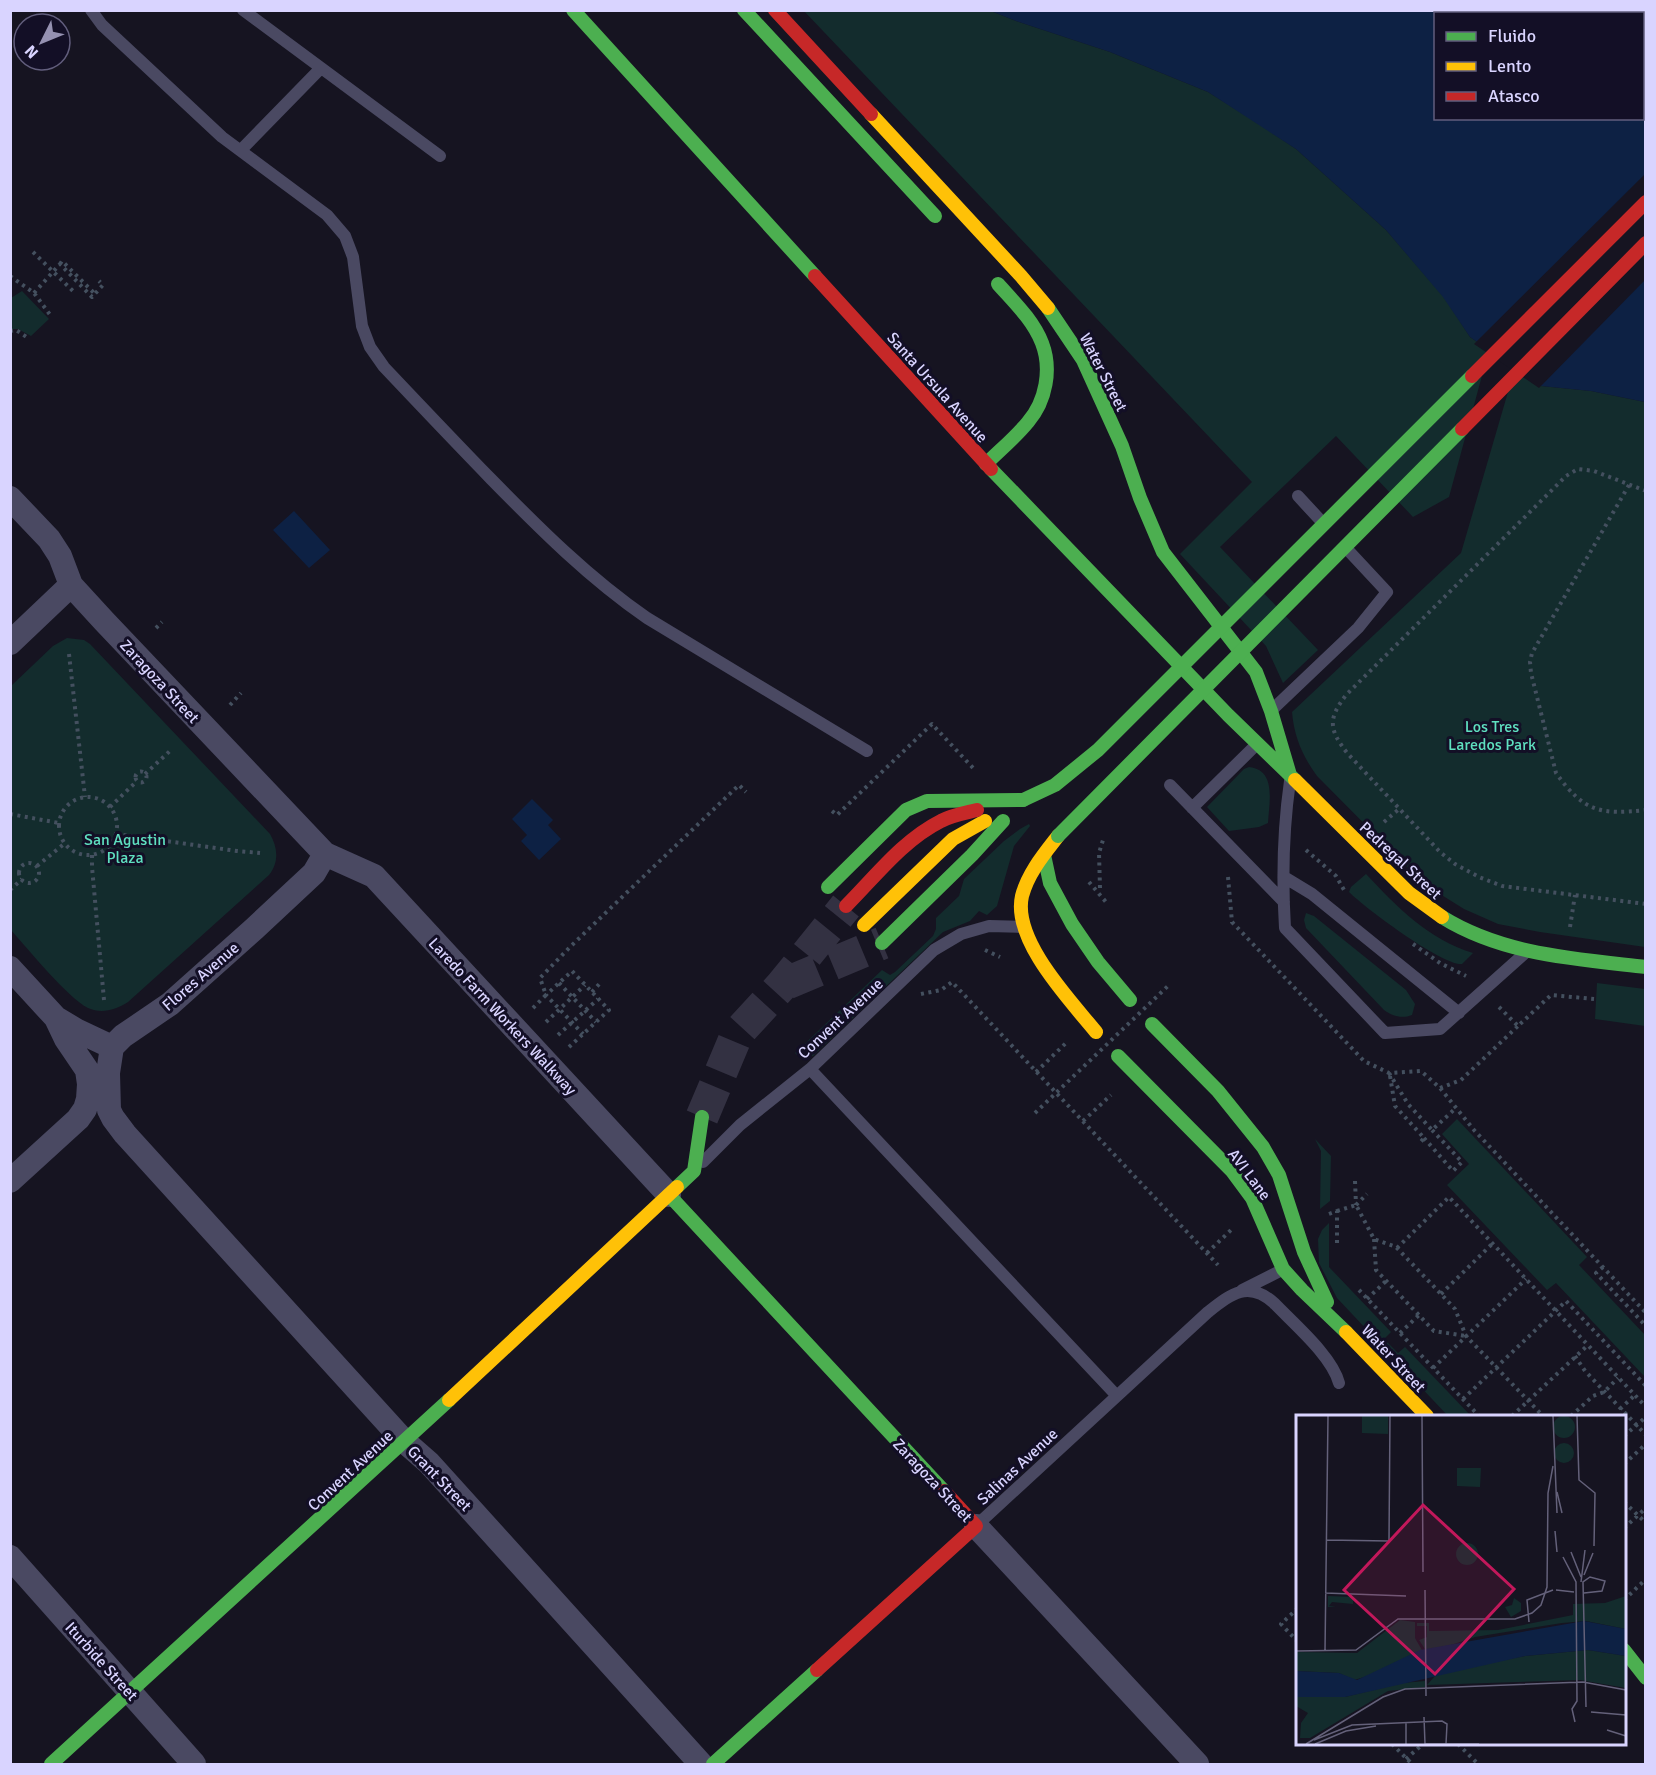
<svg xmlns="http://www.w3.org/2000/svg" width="1656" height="1775" font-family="Signika,sans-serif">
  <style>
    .green { fill: #132c2d }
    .water { fill: #0d2144; fill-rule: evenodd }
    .pier { fill: #161421 }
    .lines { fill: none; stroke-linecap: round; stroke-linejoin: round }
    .primary-tunnel { stroke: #333142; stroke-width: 33; stroke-dasharray: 33 16; stroke-linecap: butt }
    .path { stroke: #44505f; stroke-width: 4; stroke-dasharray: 3 4.5; stroke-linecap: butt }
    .lane { stroke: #4a4962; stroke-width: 12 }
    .street { stroke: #4a4962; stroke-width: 24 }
    .fast { stroke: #4caf50; stroke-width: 14 }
    .slow { stroke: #ffc107; stroke-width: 14 }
    .jam { stroke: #c62828; stroke-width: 14 }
    .path-bridge { stroke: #44505f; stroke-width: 4; stroke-dasharray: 3 4.5; stroke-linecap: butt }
    .fast-bridge { stroke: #4caf50; stroke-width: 14 }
    .jam-bridge { stroke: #c62828; stroke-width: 14 }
    .labels { text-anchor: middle; stroke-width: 6; stroke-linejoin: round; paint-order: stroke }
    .street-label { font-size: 16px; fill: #d9d4ff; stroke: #130f26 }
    .park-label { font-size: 16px; fill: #5fe0c0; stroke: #130f26 }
    .inset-road { fill: none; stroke: #64617a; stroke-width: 1.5 }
    .view { fill: #c2185b; fill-opacity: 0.15; stroke: #c2185b; stroke-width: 3 }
    .inset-edge { fill: none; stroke: #d9d4ff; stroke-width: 3 }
  </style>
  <rect width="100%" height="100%" fill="#161421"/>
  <path class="green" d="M804,11H991L1016,21L1110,52L1208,92L1256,122L1296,149L1386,230L1444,297L1470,337L1489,350L1449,497L1413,517L1336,436L1220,547L1318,650L1283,683L1266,646L1180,554L1252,482Z
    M22,291L49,319L31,336L18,329H11V298Z
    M1515,368L1541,386L1591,391L1645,402V947L1540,932L1498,924L1464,909L1424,884L1317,776C1303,757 1294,737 1292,712L1461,553Z
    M67,638L84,640L90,644L270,834C278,848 279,862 269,875L128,1002C115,1010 102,1014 88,1008C68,998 28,949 11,930V686L53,646Z
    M1249,767C1277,770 1269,803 1268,823L1259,827L1229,831L1207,807L1244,769Z
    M1029,824L1030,826L1014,846L997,906L987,915L979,911L970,921L943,932L813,1056L797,1055L795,1053L882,970L890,975L895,972L933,936L936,929V918L959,896L964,879L1004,841L1020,829Z
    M1366,874C1398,908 1428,939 1473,953L1462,964C1443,966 1365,908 1349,892L1351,887Z
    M1306,913L1314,916L1406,990L1415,1004L1412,1015C1402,1019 1392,1016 1384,1010L1306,928L1304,920Z
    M1597,983L1645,989V1026L1595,1019Z
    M1457,1119L1587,1257L1579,1265L1645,1335V1377L1556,1283L1547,1290L1447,1185L1469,1164L1442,1134Z
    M1315,1139L1331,1156L1330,1201L1320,1209L1321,1151Z
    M1329,1223V1267L1391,1332L1384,1339L1398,1353L1405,1347L1471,1416H1448L1337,1298L1319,1263L1318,1239L1322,1230Z"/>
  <path class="water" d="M991,11H1645V402L1591,391L1541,386L1470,337L1443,297L1386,230L1296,149L1208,92L1110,52L1016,21ZM1436,14H1642V118H1436Z
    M294,511L330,550L309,568L273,530Z
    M532,799L553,820L548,825L561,839L539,860L521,841L527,835L512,819Z"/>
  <path class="pier" d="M1645,174V280L1539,388L1474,344Z"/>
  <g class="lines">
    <path class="primary-tunnel" d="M787,983L882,943
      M702,1117L737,1034L782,985L846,906"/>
    <path class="path" d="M33,252L75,293
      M60,264L62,261L95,294
      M10,276L34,293L51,316
      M34,293L60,264L92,297L103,285L99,281
      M10,331L16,330L28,338
      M1629,485L1532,653L1530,662L1531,673L1556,773C1584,812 1600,815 1646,810
      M1646,491L1594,471L1578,469L1566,476L1347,694C1327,719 1329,730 1348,754L1440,852L1455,864L1479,877L1502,886L1646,904
      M156,628L162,622
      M69,654L85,797
      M230,705L241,693
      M135.5 777a5.5 5.5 0 1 1 11 0a5.5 5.5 0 1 1-11 0Z
      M145,774L171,750
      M59 826a29 29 0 1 1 58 0a29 29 0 1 1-58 0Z
      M110,807L137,781
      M832,811L837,815L932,724L973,768
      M10,814L59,823
      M1384,822L1399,809
      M116,834L237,851L260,853
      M1306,850L1336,876L1344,890
      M92,855V867L104,1000
      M19 873a10 10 0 1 1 20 0a10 10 0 1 1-20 0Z
      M37,866L64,844
      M1228,877L1232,922L1364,1061L1389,1073L1421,1071L1440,1088L1474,1130L1646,1313
      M1089,882L1106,902
      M1100,888L1099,853L1103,840
      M10,890L22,879
      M1570,927L1575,895
      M1413,944L1440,963L1466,976
      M985,950L1000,957
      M559,983L596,1022
      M592,992L602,981
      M921,994L941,990L952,982L1218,1265
      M1499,1007L1518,1026L1551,995L1594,999
      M533,1008L546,995L540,978L570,947L739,785L746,792
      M546,1022L585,985
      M558,1035L598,999
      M569,1047L609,1010L572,971L546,995L583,1034
      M1036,1072L1066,1043
      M1389,1073L1408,1104L1432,1130L1456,1108
      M1390,1076L1395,1106L1424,1138L1419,1144
      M1440,1088L1461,1080L1518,1026
      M1083,1121L1111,1095
      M1424,1138L1453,1171L1462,1162L1432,1130
      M1355,1181L1356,1205
      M1356,1205L1367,1194
      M1337,1211L1356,1205L1374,1239L1396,1247L1441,1294L1455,1309L1466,1336L1543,1416
      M1329,1214L1337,1211V1243
      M1374,1239L1376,1270L1434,1331L1466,1336
      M1397,1248L1449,1197L1646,1407
      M1207,1253L1231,1230
      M1603,1267L1596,1273L1646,1326
      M1359,1290L1479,1416
      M1441,1294L1492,1244
      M1367,1299L1386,1281
      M1400,1333L1419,1315
      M1575,1356L1585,1371L1646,1435
      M1433,1368L1526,1279
      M1463,1399L1566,1301L1646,1386
      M1620,1409L1635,1395
      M1512,1416L1588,1345
      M1571,1416L1593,1396L1604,1392L1618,1378
      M1624,1436L1646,1417
      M1624,1464L1646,1444
      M1624,1502L1646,1523
      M1624,1528L1646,1508
      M1624,1600L1646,1579
      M1392,1744L1412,1764
      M1458,1744L1478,1764
      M1406,1759L1423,1744"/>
    <path class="lane" d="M91,10L102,25L222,137L327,215L345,236L353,257L362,326L370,347L384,367C419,404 455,442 491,479C540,529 589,578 647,618L867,751
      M243,10L440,156
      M241,150L321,68
      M1298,496L1322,522
      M1274,708L1358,628L1387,592L1346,548
      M1290,781C1283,830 1282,879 1285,928L1385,1033L1440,1029L1524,954
      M1170,785L1284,902
      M1192,808L1256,745
      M1284,877L1312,894L1459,1013
      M810,1069L1117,1396
      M703,1162L740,1125L810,1069L934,950L961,934L989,926L1023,927
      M1242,1290L1282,1270
      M977,1525L1208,1312C1231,1294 1248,1280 1274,1303C1294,1324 1332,1356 1339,1383"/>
    <path class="street" d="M10,498L49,539L60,556L71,585L104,621L325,854L374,876L669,1195
      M10,643L71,585
      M325,854L314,873L254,929L170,1004L123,1036L112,1047L108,1073L109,1110L113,1118L125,1134L405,1442L429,1463L701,1764
      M10,968L56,1018L66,1039L87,1070L89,1084L88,1099L85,1109L78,1119L10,1181
      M56,1018L76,1030L112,1047
      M976,1526L1197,1764
      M10,1557L194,1764"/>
    <path class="fast" d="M573,10L815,276
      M744,10L935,216
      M1048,308L1083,360L1122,446L1140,498L1163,552L1256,672L1271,711L1290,775
      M986,464C1000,450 1016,437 1028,422C1046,401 1052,369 1042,343C1033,320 1014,302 998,284
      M991,469L1228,715L1295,780
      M1044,855L1050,883L1072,924L1098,962L1130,1000
      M828,887L906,810L927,801L1023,800
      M1442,917C1503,955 1576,959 1646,967
      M882,943L972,855L1003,821
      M1152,1024L1218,1091L1263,1147L1279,1175L1304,1252L1327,1302
      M1118,1056L1232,1171L1252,1198L1283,1269L1302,1290L1346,1332
      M677,1187L694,1171L702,1117
      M669,1195L944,1491
      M1624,1650L1646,1678
      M51,1764L449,1400
      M713,1764L817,1670"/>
    <path class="slow" d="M871,114L1021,276L1048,308
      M1295,780L1409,893L1442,917
      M1058,836C1044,854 1028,873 1022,896C1012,940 1070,1000 1096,1032
      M864,925L953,839L985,821
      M1346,1332L1427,1416
      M449,1400L677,1187"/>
    <path class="jam" d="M775,10L871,114
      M815,276L991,469
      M846,906C875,877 903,840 941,821C952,815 965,813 977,810
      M817,1670L976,1526L944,1491"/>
    <path class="path-bridge" d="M1035,1113L1169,985
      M1298,1608L1281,1624L1298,1642"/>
    <path class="fast-bridge" d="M1023,800L1055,785L1098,750L1472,376
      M1058,836L1462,429"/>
    <path class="jam-bridge" d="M1472,376L1646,202
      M1462,429L1646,243"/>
  </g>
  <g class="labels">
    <g class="street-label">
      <text transform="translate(1104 372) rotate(63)" y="6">Water Street</text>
      <text transform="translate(938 387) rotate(48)" y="6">Santa Ursula Avenue</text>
      <text transform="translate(160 681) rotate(47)" y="6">Zaragoza Street</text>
      <text transform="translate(1401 860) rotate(43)" y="6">Pedregal Street</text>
      <text transform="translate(200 976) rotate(-41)" y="6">Flores Avenue</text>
      <text transform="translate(503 1016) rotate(47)" y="6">Laredo Farm Workers Walkway</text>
      <text transform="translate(840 1018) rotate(-43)" y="6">Convent Avenue</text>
      <text transform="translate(1250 1174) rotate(53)" y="6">AVI Lane</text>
      <text transform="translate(1394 1358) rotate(47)" y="6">Water Street</text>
      <text transform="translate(1017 1466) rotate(-43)" y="6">Salinas Avenue</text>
      <text transform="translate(350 1470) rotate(-43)" y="6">Convent Avenue</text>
      <text transform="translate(440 1478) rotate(46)" y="6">Grant Street</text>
      <text transform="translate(933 1480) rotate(47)" y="6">Zaragoza Street</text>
      <text transform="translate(102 1661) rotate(48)" y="6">Iturbide Street</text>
    </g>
    <g class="park-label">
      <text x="1492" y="732">Los Tres<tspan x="1492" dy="18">Laredos Park</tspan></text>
      <text x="125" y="845">San Agustin<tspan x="125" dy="18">Plaza</tspan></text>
    </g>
  </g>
  <g transform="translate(1296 1415)">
    <rect width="330" height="330" fill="#161421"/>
    <path d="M66,1H92V19L66,18ZM257 12a11 11 0 1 1 22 0a11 11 0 1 1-22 0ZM258 38a10 10 0 1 1 20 0a10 10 0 1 1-20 0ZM161,53H185L184,72L161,71ZM160 139a11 11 0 1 1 22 0a11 11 0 1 1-22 0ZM32,181L57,182V189L36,187L33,191L40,192H32ZM330,181V214L290,206L266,208L179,222L140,235L129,234L123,225L131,222V211H121V208H133V216L202,215L277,200V189L309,188ZM218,183L225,188V196L215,202L209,192L216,190ZM104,205L119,207V223L126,235L82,258L58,265L43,258L0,256V237L61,238ZM292,235L330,241V273L284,265L131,270L139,261L152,256L229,241ZM129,266V272L92,276L14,323H4L5,308L12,298L0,291V282H49L106,268Z" fill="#132c2d"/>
    <path d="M288,206L330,214V241L292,235L229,241L49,282H0V256L43,258L61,265L124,235Z" fill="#0d2144"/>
    <path class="inset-road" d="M126,1L127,157M257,1L261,98M281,1L283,65L299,78L298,131M261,77L266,98M259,116L261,137M30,125L93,126L94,1M275,137L285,162M267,142L280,167L281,286L276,294L279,307M288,160L297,138M285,167L289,135M129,175L130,281M260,175L278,177M29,178L110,181M288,178L306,176L309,166L294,162L287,167L290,292M233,207L231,185L257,175M0,236L60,235L102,204H219L236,198L245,190L251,172L252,78L257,51M29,236L32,1M295,297L330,300M128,302L129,329M311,315L330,321M18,325L56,310L146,306L151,309L150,329M10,329L87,282L109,274L287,267L330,275M19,329L50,316L80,311M110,329V307M129,329H183"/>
    <path class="view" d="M127,90L218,174L139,259L48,175Z"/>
    <rect width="330" height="330" class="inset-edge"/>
  </g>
  <rect width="1656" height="1775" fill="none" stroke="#d9d4ff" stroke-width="24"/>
  <rect x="1434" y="12" width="210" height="108" fill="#130f26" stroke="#625e7d" stroke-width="1.5"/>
  <rect x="1446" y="32" width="30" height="9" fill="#4caf50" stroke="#625e7d" stroke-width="1.5"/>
  <text x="1488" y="42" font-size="18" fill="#d9d4ff">Fluido</text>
  <rect x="1446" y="62" width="30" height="9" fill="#ffc107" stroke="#625e7d" stroke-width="1.5"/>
  <text x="1488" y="72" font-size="18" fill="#d9d4ff">Lento</text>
  <rect x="1446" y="92" width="30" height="9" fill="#c62828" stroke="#625e7d" stroke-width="1.5"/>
  <text x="1488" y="102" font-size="18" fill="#d9d4ff">Atasco</text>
  <g transform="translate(42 42) rotate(227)"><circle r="28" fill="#130f26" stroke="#625e7d" stroke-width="1.5"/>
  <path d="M0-4.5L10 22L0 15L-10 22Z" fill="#9591b1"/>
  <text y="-9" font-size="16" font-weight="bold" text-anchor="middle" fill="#d9d4ff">N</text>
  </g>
</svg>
